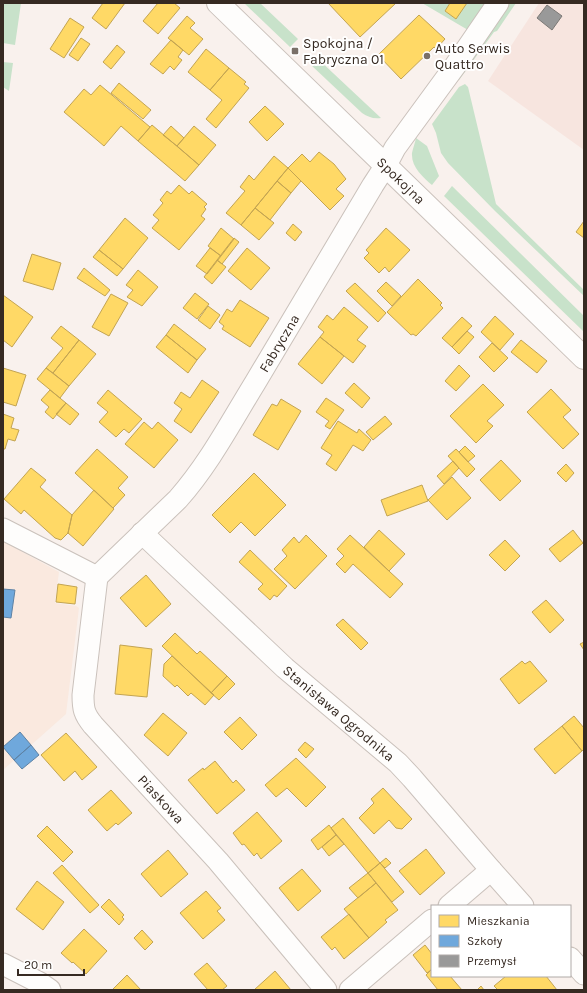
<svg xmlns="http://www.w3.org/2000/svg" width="587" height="993" font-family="Karla,sans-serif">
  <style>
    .built { fill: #fae9df }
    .industrial { fill: #f7e5df }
    .green { fill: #c8e2ca }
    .homes { fill: #ffd966; stroke: #c3a452 }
    .schools { fill: #6fa8dc; stroke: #5e82a4 }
    .industry { fill: #999; stroke: #7b7875 }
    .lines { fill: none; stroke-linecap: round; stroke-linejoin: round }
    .minor-casing { stroke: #cac1bb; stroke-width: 23 }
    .tertiary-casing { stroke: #cac1bb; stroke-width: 24 }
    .minor { stroke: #fefdfc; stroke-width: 21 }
    .tertiary { stroke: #fefdfc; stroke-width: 22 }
    .poi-dot { fill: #7a7069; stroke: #fff; stroke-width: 1.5 }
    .labels { text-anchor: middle; stroke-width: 4; stroke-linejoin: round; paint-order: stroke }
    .poi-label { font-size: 14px; fill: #362a22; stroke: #fff; text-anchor: start }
    .street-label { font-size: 14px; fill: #362a22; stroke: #fff }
  </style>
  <rect width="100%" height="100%" fill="#f9f1ed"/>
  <path class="built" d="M3,543H6L59,572L55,603L76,606L79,608L66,714L3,770Z"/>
  <path class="industrial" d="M539,3H584V150L488,81Z"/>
  <path class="green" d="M3,3H21L15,45L3,43Z
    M244,3H260L298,39L290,47Z
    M422,3H486L468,30Z
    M510,3H516L497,31L494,32L459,80L454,81Z
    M317,58L381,118C373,119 368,117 362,113L311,65Z
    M3,62L13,63L9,91L3,87Z
    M465,84L468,87L496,204L584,290V296L495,211L448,163L441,153L436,133L432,124L459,87Z
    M416,138L427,146L439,176L432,185C423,177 411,167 412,153C413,148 415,143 416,138Z
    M452,186L584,316V332L444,196Z"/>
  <path class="homes" d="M103,3H125L106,29L92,18Z
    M158,3H174L180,8L158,34L143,21Z
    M328,3H396L360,37Z
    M450,3H467L456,19L445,11Z
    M419,15L445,39L436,49L434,47L401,79L378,55Z
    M187,16L195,23L190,28L203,39L189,55L168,38Z
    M70,18L84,27L64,58L50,49Z
    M81,38L90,44L78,61L69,55Z
    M171,40L183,50L178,57L182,60L174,70L170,66L163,74L150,64Z
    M117,45L125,52L111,69L103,62Z
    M206,49L229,68L210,90L188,72Z
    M229,68L246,82L244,84L249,88L216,128L206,119L222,100L210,90Z
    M119,83L151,110L143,119L111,93Z
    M100,85L150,127L138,141L121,126L104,146L64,112L84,89L91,95Z
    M265,106L284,124L267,141L249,122Z
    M152,125L199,165L185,181L138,141Z
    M171,126L184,138L177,146L163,135Z
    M194,126L216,145L199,165L177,146Z
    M319,152L334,164L346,179L336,189L344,196L330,210L288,168L302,154L310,162Z
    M274,156L288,168L241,225L226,213L245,191L240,187L249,175L254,180Z
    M288,168L301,181L291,193L277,181Z
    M277,181L291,193L270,220L255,208Z
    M179,185L189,194L192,191L207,204L204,207L206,209L201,216L205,219L179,250L152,228L159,220L153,215L163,203L160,200L167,191L171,194Z
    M255,208L274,223L259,240L241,225Z
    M125,218L148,238L123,269L99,250Z
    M584,221V238L576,232Z
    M293,224L302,232L295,241L286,233Z
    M221,228L234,239L221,256L208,246Z
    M386,228L410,250L389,272L385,267L379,273L364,258L369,253L366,250Z
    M234,238L239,242L222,264L217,260Z
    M210,248L221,256L207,274L196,266Z
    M247,248L270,268L251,290L228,271Z
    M99,250L123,269L117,276L93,257Z
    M32,254L61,263L53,290L23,281Z
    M217,260L226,267L212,284L204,277Z
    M84,268L110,290L105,296L77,278Z
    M138,270L158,287L142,306L127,297L133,290L126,285Z
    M418,279L442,303L440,305L443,308L416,336L413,334L411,335L387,312Z
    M386,282L401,296L392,306L377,291Z
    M355,283L386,313L378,322L346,291Z
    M195,293L209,304L197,319L183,308Z
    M111,294L128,303L109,336L92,327Z
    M3,295L33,317L12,347L3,340Z
    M240,300L269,318L250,347L222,329L224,326L219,322L227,309L232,312Z
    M208,306L220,315L210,329L198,320Z
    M344,307L368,327L357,340L366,346L353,363L320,337L324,332L318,327L327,315L333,320Z
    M495,316L514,334L500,350L481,332Z
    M462,317L472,326L452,347L442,338Z
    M174,324L206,349L197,360L166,335Z
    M61,326L79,340L53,373L46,368L63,348L51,338Z
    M467,331L474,337L459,354L452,347Z
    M166,335L197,360L188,373L156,347Z
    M320,337L344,356L322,384L298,364Z
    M79,340L96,354L69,386L53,373Z
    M521,340L547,361L537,373L511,352Z
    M492,343L508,358L494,372L479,357Z
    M459,365L470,376L456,391L445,381Z
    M3,368L26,375L16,406L3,402Z
    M46,368L69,386L60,398L37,379Z
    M202,380L219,392L191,433L174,421L182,409L174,403L181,392L190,398Z
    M354,383L370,398L362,408L345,393Z
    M483,384L504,405L487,421L493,426L476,443L450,416Z
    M551,389L571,410L563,417L579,434L563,449L527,412Z
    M50,390L66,403L53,419L45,412L49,407L41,400Z
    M108,390L142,419L129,433L124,429L116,437L99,422L108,412L97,403Z
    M326,398L344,410L330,429L325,426L329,421L316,412Z
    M281,399L301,411L278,450L253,435L272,404L277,406Z
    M66,403L79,414L70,425L56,414Z
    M3,414L14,418L11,428L19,430L15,441L8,439L5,449H3Z
    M385,416L392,424L373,440L366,432Z
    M338,421L357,433L359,429L371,440L363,451L353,445L336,471L326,464L332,455L321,448Z
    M144,422L152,429L158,422L178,440L154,468L125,444Z
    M465,446L475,456L468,462L459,452Z
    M97,449L128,477L118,488L125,495L113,508L75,473Z
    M456,449L475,469L467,477L448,456Z
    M501,460L521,481L500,501L480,480Z
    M453,461L459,468L444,484L437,476Z
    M566,464L574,473L566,482L557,473Z
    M31,468L46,480L40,487L72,515L68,533L61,540L55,538L24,510L21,514L4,499Z
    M254,473L286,505L255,536L241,522L230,533L212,515Z
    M452,477L471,498L447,520L428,500Z
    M422,485L428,501L387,516L381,500Z
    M94,490L114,509L83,546L68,533L72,515Z
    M379,530L405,554L389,571L364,547Z
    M573,530L583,543L560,562L549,549Z
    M306,535L327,556L295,589L274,569L287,556L282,550L294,537L299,543Z
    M350,535L403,584L390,598L353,564L345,573L336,564L344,556L337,549Z
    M505,540L520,556L505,571L489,555Z
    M250,550L287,586L277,597L274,595L270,600L258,589L263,584L239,562Z
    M146,575L171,604L146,627L120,598Z
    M58,584L77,587L75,604L56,602Z
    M546,600L564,620L550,633L532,612Z
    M343,619L368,643L361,650L336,625Z
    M175,633L197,654L200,651L227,676L211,693L162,646Z
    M584,642V650L580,644Z
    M120,645L152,649L147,697L115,694Z
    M172,656L214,695L205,705L191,693L188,696L177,685L175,687L163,676L164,664Z
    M522,661L525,664L530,661L547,681L519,704L500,679Z
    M227,676L235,684L219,700L211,693Z
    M163,713L187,733L168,756L144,735Z
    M574,716L584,728V749L582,751L562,726Z
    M240,717L257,735L242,750L224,732Z
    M562,726L582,751L555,774L534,749Z
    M66,733L97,767L82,780L75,771L64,781L41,755Z
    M305,742L314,749L306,758L298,750Z
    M296,758L326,787L306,807L287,788L276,797L265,785Z
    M215,761L233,783L236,780L245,790L217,814L188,780L203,768L204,770Z
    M383,788L412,819L402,829L396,828L389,820L374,834L359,818L374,803L371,799Z
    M111,790L132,813L118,825L116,823L107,831L88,810Z
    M257,812L282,841L261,859L257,853L254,856L244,844L242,845L233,833Z
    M343,818L380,863L368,873L331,828Z
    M329,825L336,835L318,850L311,840Z
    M47,826L73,852L63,862L37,836Z
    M336,835L344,844L329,856L322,847Z
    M426,849L445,873L420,895L399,871Z
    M168,850L188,874L161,897L141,874Z
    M386,858L391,863L385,868L380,863Z
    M380,863L404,892L392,902L368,873Z
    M62,865L99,905L90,913L53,873Z
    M302,869L321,891L298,911L279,888Z
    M368,873L376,883L358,898L349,888Z
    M37,881L64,902L43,930L16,909Z
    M376,883L398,910L385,920L387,922L369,938L344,909Z
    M206,891L221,908L217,911L225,920L203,939L180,913Z
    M109,899L124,915L122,917L124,919L119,925L101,907Z
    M349,914L369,938L344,959L335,947L332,950L321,937Z
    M84,929L107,951L86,974L73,962L72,963L61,953Z
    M142,930L153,942L145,950L134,938Z
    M425,945L432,954V969L427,973L413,955Z
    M207,963L227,986L222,990H208L194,974Z
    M432,969V976H450L462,990H438L426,975Z
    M275,971L291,990H254Z
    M127,975L141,990H112Z
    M506,976H546L557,990H498L494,986Z
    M481,986L484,990H477Z"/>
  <path class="schools" d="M3,589L15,590L11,618L3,617Z
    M20,732L31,745L14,760L3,747Z
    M31,745L39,755L22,769L14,760Z"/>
  <path class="industry" d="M547,5L562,16L552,30L537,18Z"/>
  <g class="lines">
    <g class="minor-casing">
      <g id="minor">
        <path id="s1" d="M3,529L97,577L178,499C209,464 231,422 255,383C295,317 334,251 373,185L386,165L395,148L455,66L498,3"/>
        <path id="s2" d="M142,533L285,668L398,763L412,778L491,870L523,906"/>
        <path id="s3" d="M97,577L83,695C83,709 84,714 93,725L218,861L326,990"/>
        <path d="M449,906L491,870"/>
        <path d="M570,958L584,974"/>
        <path d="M3,964L40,983L50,990"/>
        <path d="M350,990L432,920"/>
      </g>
    </g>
    <g class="tertiary-casing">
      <g id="tertiary">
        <path id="s4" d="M218,3L584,358"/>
      </g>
    </g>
    <use href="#minor" class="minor"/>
    <use href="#tertiary" class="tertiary"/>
  </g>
  <g class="poi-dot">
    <rect x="291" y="47" width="8" height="8" rx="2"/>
    <circle cx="427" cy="56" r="4"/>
  </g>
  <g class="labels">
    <g class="poi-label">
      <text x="303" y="48">Spokojna /<tspan x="303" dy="16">Fabryczna 01</tspan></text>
      <text x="435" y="53">Auto Serwis<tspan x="435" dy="16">Quattro</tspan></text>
    </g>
    <g class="street-label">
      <text dy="5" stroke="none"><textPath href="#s4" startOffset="255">Spokojna</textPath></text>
      <text dy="5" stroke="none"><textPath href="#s1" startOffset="404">Fabryczna</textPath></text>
      <text dy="5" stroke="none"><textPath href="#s2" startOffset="267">Stanisława Ogrodnika</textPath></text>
      <text dy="5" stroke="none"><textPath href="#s3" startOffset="252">Piaskowa</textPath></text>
    </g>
  </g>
  <rect width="587" height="993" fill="none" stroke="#362a22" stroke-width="8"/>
  <rect x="431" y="905" width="140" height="72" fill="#ffffff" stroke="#afaaa7"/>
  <rect x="439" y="915" width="20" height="12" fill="#ffd966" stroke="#afaaa7"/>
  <text x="467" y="925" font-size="12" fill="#362a22">Mieszkania</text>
  <rect x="439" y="935" width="20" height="12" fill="#6fa8dc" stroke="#afaaa7"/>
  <text x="467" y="945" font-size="12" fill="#362a22">Szkoły</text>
  <rect x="439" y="955" width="20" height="12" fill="#999999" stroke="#afaaa7"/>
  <text x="467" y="965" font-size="12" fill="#362a22">Przemysł</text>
  <path d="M18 969v6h66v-6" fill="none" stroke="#362a22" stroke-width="2"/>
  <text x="24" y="969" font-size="12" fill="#362a22" stroke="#ffffff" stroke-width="3" paint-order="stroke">20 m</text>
</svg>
